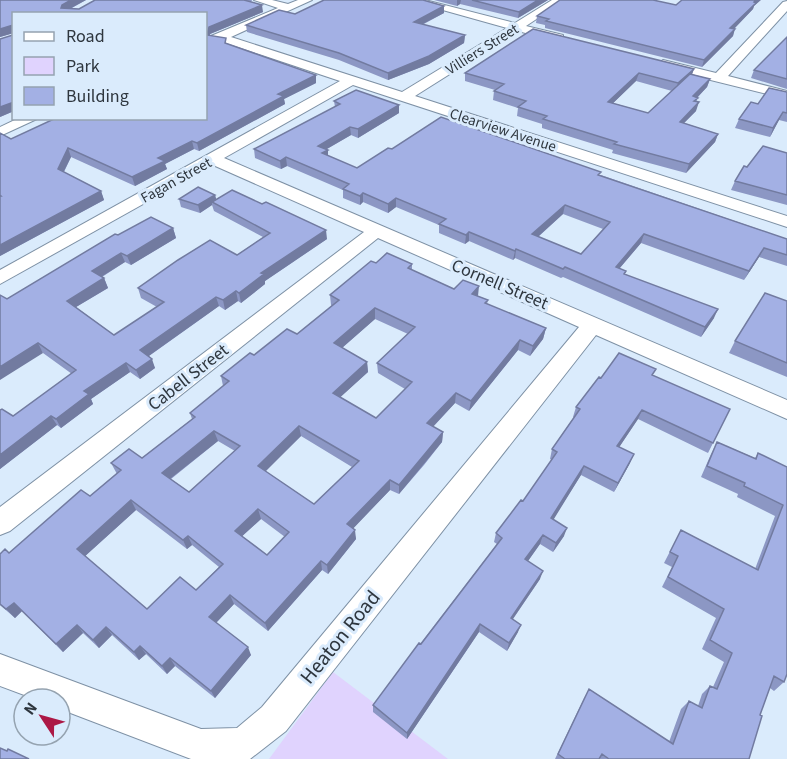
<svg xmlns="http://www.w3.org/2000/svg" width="787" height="759" font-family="'Source Sans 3',sans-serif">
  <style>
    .green { fill: #e0d3fe }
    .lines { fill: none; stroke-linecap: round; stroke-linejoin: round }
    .minor-casing { stroke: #7e91a5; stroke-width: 2 }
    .minor { fill: #fff; fill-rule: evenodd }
    .wall { fill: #8c97c4; fill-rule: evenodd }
    .shaded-wall { fill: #727ba0 }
    .building { fill: #a3b0e4; stroke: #727ba0; stroke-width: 1.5; fill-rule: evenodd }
    .labels { text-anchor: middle; stroke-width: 6; stroke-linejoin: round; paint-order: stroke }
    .far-street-label { font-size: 15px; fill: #2e363e; stroke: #daebfc }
    .street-label { font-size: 18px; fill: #2e363e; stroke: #daebfc }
    .near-street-label { font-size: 21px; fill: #2e363e; stroke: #daebfc }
  </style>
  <rect width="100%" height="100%" fill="#daebfc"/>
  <path class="green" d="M333,672L448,759H269Z"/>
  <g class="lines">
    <g class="minor-casing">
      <path id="minor" d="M254,0H272L288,4L298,0H312L231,37L402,92L507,28L407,0H425L515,23L552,0H565L526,26L563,35V41L559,42L518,31L415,96L787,216V227L353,85L224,158L787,400V419L596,335L286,731L250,759H191L60,709V699H35L0,686V654L201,729L237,728L262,707L579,327L378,238L10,531L0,535V507L364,232L213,165L0,284V270L340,81L220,41L211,42V36L278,8Z
        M787,1V11L728,76L787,91V99L658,67L657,64L663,60L716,73L783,2Z
        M19,118H39L0,136V127Z"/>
    </g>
    <use href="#minor" class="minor"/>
  </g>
  <path class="wall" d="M0,0H86L70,9H79L95,0H252L251,2L263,12L210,34V35L227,44L316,75V83L284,99L285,104L199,151L194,149L165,164L167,169L135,186L71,157L64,172L101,191L104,200L0,256V133L11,139L206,118L14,14V111L0,117L13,35V33L0,37Z
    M434,0H548L518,18L460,4L457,6Z
    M676,5L754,6L753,9L734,29L733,36L702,67L545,28V25L536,23L537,16Z
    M444,6V13L422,25L465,35L464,43L429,64L388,80L339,60L247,32L246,25L295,14Z
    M787,37V89L751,78L754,70Z
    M694,69L692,74L710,79L707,87L697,98L696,111L684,123L718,134L715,142L686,173L612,153L613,150L542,128V124L517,116L518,108L493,100L494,91L495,90L465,81V73ZM636,81L672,91L648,113L613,103Z
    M787,92V122L779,120L770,137L735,128L739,119L758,104Z
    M334,101L399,105V113L358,138L351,135L327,149L328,156L357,168L392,149L601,175L787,239V266L759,257L744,280L641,243L619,269L626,271L625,274L714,318L701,337L563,277L561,278L515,258L513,260L469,241L465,244L439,233V225L396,207L388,213L363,202L360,205L343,198V190L287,166L281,169L255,158L254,149L335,107ZM563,214L603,229L581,254L538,237Z
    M787,153V205L731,190L735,181L747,167Z
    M215,195L216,200L327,239L265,281V284L241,303L238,301L225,310L219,306L149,356L155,368L140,379L130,372L91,399L93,404L61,428L57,425L0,469V410L13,416L72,374L43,353L7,299L118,235L173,228L176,238L131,265L125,262L102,277L104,278L108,288L76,307L114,335L157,307L141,298L138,288L237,255L263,237L214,211L212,205L200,213L181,207L179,199Z
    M376,263L412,264V270L454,289L478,296L488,300L487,304L546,328L543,339L530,356L518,350L469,411L455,403L433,427L443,432L442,442L424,465L399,494L390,490L353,528L356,539L328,574L322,570L268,631L234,604L216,623L251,655L215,698L175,666L167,674L146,654L139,660L112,635L99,648L83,633L63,652L22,611L15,618L0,605V554L9,553L90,496L117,474L111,463L142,458L192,419L190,413L223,386L221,376L254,355L297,334L332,306L331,305L330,295ZM375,319L408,334L377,363L378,373L405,389L376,418L340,397L368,372L367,362L342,348ZM301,436L352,467L314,504L265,471ZM218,441L235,451L189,492L171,479ZM136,510L187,549L192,545L219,567L196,590L147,609L85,556ZM261,519L285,537L267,555L242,536Z
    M787,301V377L729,353L735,341Z
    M653,375L713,443L708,453L638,419L619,447L630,463L614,492L581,475L553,519L564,536L553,552L540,544L528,561L540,579L513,619L518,632L507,651L479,632L407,739L373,712V705L497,544L494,542L496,533L523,501L552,460L550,459L552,449L574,417H573L576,407L601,378Z
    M717,442L755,458L758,453L787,467L784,682L774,691L770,688L760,715L749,759H555L584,698L589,689L669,742L681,709L689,701L698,706L702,694L710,686L713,687L724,662L702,649L716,618L662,587L672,567L664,563L681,530L755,569L775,516L737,497L738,494L701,477L711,454Z"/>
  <path class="shaded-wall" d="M71,0H86L64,12L61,8L62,5Z
    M457,0H461L460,4L457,6Z
    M538,0H548L518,18L519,12Z
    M756,0H761L754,6L753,9L728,35L730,28Z
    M262,5L263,12L210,34L209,42L207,35L209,27Z
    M444,6V13L413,29L414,22Z
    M13,25L14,33L0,37V29Z
    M735,29L733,36L702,67L704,60Z
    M465,35L464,43L429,64L388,80V73Z
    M694,69L691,77L675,92L678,83Z
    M639,73L636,81L606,110L608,102Z
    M316,75V83L284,99L285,104L199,151L197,143L278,94Z
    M710,79L707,87L690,105L693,96Z
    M14,102V111L0,117V107Z
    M699,102L696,111L677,130L680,122Z
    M399,105V113L358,138V129Z
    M783,112L779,120L770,137L773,128Z
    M350,127L351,135L318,154V146Z
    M718,134L715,142L686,173L689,164Z
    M192,141L194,149L165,164L167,169L135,186L132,177L158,158Z
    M68,148L71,157L61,177L58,169Z
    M328,150V158L322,153Z
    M286,157L287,166L281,169L280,161Z
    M101,191L104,200L0,256V245Z
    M363,193V202L360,205V196Z
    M215,195L217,202H212V205L200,213L198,205Z
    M396,198V207L388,213V204Z
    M565,205L563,214L531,243L532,234Z
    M173,228L176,238L131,265L127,256Z
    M326,230L327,239L265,281V284L241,303L239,293L261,273Z
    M469,232V241L465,244L466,235Z
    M644,234L641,243L613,276L616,267Z
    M764,248L759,257L744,280L749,271Z
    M516,249L515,258L513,260L515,251Z
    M121,253L125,262L96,280L92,271Z
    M104,278L108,288L71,310L67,301Z
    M479,286L478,296L472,294Z
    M236,291L238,301L225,310L223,300Z
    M216,297L219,306L143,360L140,350Z
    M375,308V319L335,354L334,343Z
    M718,309L714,318L701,337L705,327Z
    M546,328L543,339L530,356L533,346Z
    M520,340L518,350L469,411L471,401Z
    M38,343L43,353L0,380V367Z
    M152,359L155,368L140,379L136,370Z
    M367,362L368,372L334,403L333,393Z
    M126,363L130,372L91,399L93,404L61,428L56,419L84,391Z
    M456,393L455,403L427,433V423Z
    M642,410L638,419L614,455L617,446Z
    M51,416L57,425L0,469V455Z
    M299,426L301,436L261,476L258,466Z
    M214,431L218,441L166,482L162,473Z
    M443,432L442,442L399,494V485Z
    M634,454L630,463L614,492L618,483Z
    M584,466L581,475L549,527L551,518Z
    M390,480V490L348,534L347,524Z
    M131,500L136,510L83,558L77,549Z
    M258,509L261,519L238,540L235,531Z
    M567,528L564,536L553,552L556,543Z
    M355,530L356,539L328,574L327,565Z
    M543,535L540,544L523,568L525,559Z
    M188,536L192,545L187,549L183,540Z
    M321,561L322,570L268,631L265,623Z
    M543,571L540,579L508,626L511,618Z
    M230,595L234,604L213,626L209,617Z
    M14,603L22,611L15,618L6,609Z
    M480,624L479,632L407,739V733Z
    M77,625L83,633L63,652L56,644Z
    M521,625L518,632L507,651L509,643Z
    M106,627L112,635L99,648L93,640Z
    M140,646L146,654L139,660L134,652Z
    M248,647L251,655L215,698L211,691Z
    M170,658L175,666L167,674L162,666Z"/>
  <path class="building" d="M0,0H71L62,5L61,8L79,9L95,0H244L262,5L209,27L207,35L226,38L225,43L316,75L278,94L284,96L197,143L192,141L158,158L165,161L132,177L68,148L58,169L101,191L0,245V196H1L0,195V133L11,139L56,118H206V14H14V102L0,107V39L13,35V25L0,29Z
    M324,0H423L444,6L414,22L465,35L429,56L388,73L339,53L246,25L279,10L295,14Z
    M472,0H538L519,12Z
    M560,0H653L676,5L682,0H756L754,2L756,3L730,28L735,29L704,60L546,21L549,19L537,16Z
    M533,29L694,69L678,83L639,73L608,102L648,113L690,74L710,79L693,96L698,98L694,101L699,102L680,122L718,134L689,164L614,144L617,142L543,119L547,116L518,107L526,101L494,91L504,84L465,73Z
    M787,37V79L754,70Z
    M769,88L787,92V113L783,112L773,128L739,119L751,102L758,104Z
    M356,90L399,105L358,129L350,127L318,146L328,150L322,153L357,168L388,148L392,149L441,117L601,172L598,175L787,239V255L764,248L749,271L644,234L616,267L626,271L624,274L718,309L705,327L565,267L563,269L516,249L515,251L469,232L466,235L439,224L446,219L396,198L388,204L363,193L360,196L343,189L349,184L286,157L280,161L254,149L340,104L334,101ZM565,205L610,222L581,254L532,234Z
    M763,146L787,153V195L735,181L744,166L747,167Z
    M198,187L215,195L198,205L179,199Z
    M232,190L262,204L266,202L326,230L261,273L264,274L239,293L236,291L223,300L216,297L140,350L152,359L136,370L126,363L84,391L89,394L56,419L51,416L0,455V410L2,409L13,416L76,370L38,343L0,367V295L7,299L115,234L118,235L151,217L173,228L127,256L121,253L92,271L104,278L67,301L114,335L164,302L138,288L178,260L210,240L237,255L270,233L212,202Z
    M387,253L412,264L408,268L454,289L463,280L479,286L472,294L488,300L485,303L546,328L533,346L520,340L471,401L456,393L427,423L443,432L424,455L399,485L390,480L347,524L355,530L327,565L321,561L265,623L230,595L209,617L248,647L211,691L170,658L162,666L140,646L134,652L106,627L93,640L77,625L56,644L14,603L6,609L0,604V554L5,549L9,553L81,490L90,496L121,470L111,463L129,449L142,458L195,417L190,413L229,381L221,376L250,353L254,355L287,329L297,334L339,300L330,295L371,261L376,263ZM375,308L415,327L377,363L412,382L376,418L333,393L367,362L334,343ZM299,426L359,461L314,504L258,466ZM214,431L240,446L189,492L162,473ZM131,500L183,540L188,536L223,564L196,590L180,577L147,609L77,549ZM258,509L289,532L267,555L235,531Z
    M765,293L787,301V363L735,341Z
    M619,353L656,369L652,375L730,409L713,443L642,410L617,446L634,454L618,483L584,466L551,518L567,528L556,543L543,535L525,559L543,571L511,618L521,625L509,643L480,624L407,733L373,705L419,643L421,644L502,538L496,533L521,500L523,501L557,452L552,449L580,409L576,407L599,377L601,378Z
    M717,442L756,459L758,453L787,467V674L784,682L774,676L760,715L762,716L749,759H609L602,754L599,759H565L558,754L589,689L673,744L689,701L702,708L710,686L717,689L732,653L710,640L724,609L668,577L678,556L670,552L681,530L758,570L783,505L744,486L745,483L707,466Z
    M0,748L7,751L8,749L29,759H0Z"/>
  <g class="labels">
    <g class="far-street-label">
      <text transform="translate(482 49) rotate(-32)" y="5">Villiers Street</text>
      <text transform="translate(503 130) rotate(18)" y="5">Clearview Avenue</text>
      <text transform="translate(176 180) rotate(-29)" y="5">Fagan Street</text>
    </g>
    <g class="street-label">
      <text transform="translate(500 284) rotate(23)" y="6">Cornell Street</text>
      <text transform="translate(188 377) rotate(-38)" y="6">Cabell Street</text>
    </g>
    <g class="near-street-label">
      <text transform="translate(340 637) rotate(-51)" y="7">Heaton Road</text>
    </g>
  </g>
  <rect x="12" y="12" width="195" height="108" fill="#daebfc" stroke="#95a3b0" stroke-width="1.5"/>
  <rect x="24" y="32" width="30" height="9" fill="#ffffff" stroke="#95a3b0" stroke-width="1.5"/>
  <text x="66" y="42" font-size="18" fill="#2e363e">Road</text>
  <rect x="24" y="57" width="30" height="18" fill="#e0d3fe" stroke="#95a3b0" stroke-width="1.5"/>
  <text x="66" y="72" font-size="18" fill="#2e363e">Park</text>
  <rect x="24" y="87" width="30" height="18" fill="#a3b0e4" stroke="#95a3b0" stroke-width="1.5"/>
  <text x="66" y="102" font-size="18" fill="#2e363e">Building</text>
  <g transform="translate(42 717) rotate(306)"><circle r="28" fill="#daebfc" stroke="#95a3b0" stroke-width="1.5"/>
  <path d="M0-4.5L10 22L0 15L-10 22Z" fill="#ac1845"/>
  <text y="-9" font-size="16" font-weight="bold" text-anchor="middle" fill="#2e363e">N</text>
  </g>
</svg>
